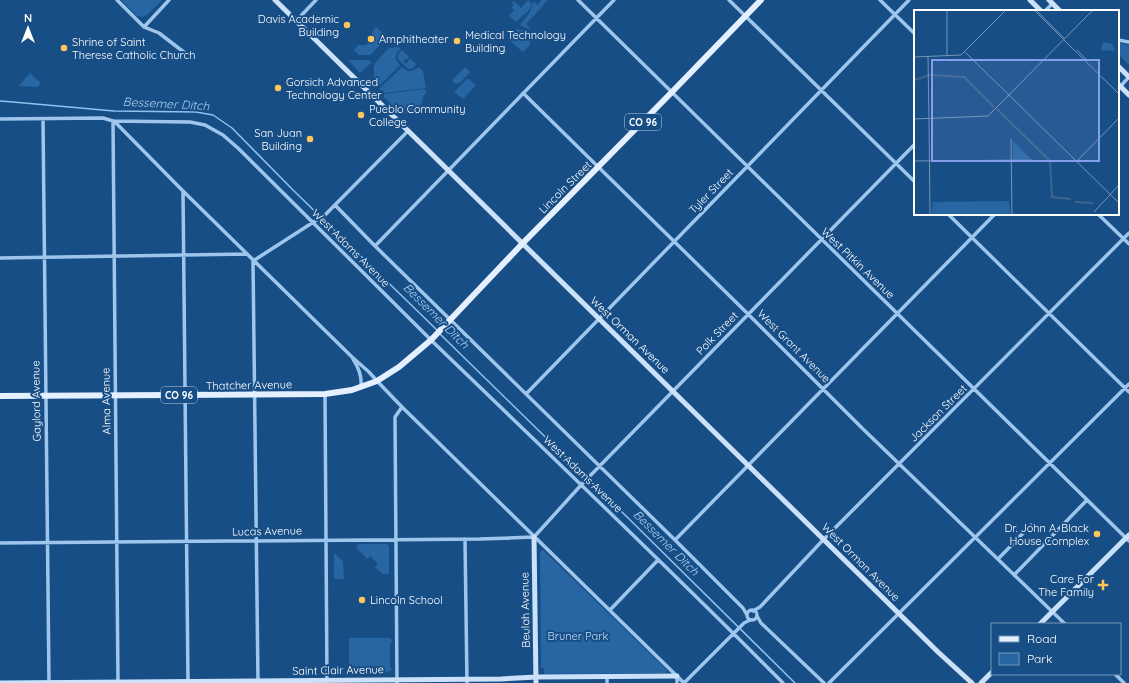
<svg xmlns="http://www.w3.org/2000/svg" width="1129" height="683" font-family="Quicksand,sans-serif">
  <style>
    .green { fill: #2766a3 }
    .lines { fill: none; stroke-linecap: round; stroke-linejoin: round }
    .stream { stroke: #90c2f0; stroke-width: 1.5 }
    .street { stroke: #9ec6ed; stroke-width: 3.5 }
    .secondary { stroke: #cae1f9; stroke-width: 5 }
    .primary { stroke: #e4f0ff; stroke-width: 6 }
    .poi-dot { fill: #ffc65a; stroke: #184e86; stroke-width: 1.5 }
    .labels { text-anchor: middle; stroke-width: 4; stroke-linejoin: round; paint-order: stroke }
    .shield { fill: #184e86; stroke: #bacadb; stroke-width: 1 }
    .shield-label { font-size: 10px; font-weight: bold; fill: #fff }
    .poi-label { font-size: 11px; fill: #fff; stroke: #184e86; text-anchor: start }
    .street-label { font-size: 11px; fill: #fff; stroke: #184e86 }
    .park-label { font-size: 11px; fill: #c3dffa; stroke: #184e86 }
    .water-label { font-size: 12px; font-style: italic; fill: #a9d0f4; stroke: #184e86 }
    .inset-river { fill: none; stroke: #3d668e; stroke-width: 2 }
    .inset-road { fill: none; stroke: #7495b6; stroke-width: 1 }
    .view { fill: #839eea; fill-opacity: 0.15; stroke: #839eea; stroke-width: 2 }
    .inset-edge { fill: none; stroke: #fff; stroke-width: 2 }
  </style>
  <rect width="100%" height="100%" fill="#184e86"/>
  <path class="green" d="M121,0H162L147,15L142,17L137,16Z
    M528,0L532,4L529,10L516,22L509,16L514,10L511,7L514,5L512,3L514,1L521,8Z
    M542,0H548L526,24L532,30L520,25L530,12L533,3L535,2L537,5Z
    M376,27L382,32V43L370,55H359L354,50L358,45H366L372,39V32Z
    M517,29L530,32V45L523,52L510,41V36Z
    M1118,43L1129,45V65L1118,54Z
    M399,47L400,49C394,56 394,59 400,65L377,88L376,84L374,83V64L389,48Z
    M401,51H403L409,57L407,59H404V63H407L410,58L416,64L415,66L412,69H408L398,59V55Z
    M348,60H369L372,62L360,73Z
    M402,67C409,73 412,72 419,67L423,71L426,88L384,93L383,91L379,89Z
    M465,67L470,72L460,83L455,84L452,80Z
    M30,73L41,83L38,87L19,86Z
    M467,79H469L476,85L463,99L454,92Z
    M425,89L426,90L427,92C422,96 423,101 420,106C417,113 407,114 400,112C394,110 388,101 384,97V94Z
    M359,544H387L389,546V574H383L375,567L378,564L370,556L367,559L356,547Z
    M542,550L544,551L666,669L667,671L666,673L544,674V668H541L540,553Z
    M334,553L343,561L344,579H334Z
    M349,638H390L392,640V642L390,644V667L392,670C382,676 362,674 349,674Z"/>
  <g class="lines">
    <path class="stream" d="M0,101L13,102L114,111L196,112L213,115L232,128L293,190L438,331
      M440,334L623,513L795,683"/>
    <path class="street" d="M117,0L144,27L159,33L185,53
      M578,0L1129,541
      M729,0L915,182
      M880,0L915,34
      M1045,11L1053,3
      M296,21L316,0
      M144,27L169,0
      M1118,40L1129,42
      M1118,89L1129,77
      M523,93L748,314L862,428L1065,624
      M0,119L103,118L113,121L190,122L205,125L223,135L239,149C303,213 367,277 432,341C549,454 668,567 783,683
      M43,119L49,683
      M113,121L118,682
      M114,121L183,191L352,357L369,372L377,381L402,407L684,683
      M183,191L188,682
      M335,205L375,246L675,540L743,608L747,615
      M948,214L1129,392
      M1098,214L1129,244
      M375,246L614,0
      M0,258L247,254
      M353,359C359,368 362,377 361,387
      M325,394L327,683
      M526,394L909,0
      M465,539L467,683
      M675,540L995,214
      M0,543L480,539L534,537L582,484L915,144
      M998,559L1031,525
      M1014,575L1087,500
      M610,610L658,560
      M747 615a5 5 0 1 1 10 0a5 5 0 1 1-10 0Z
      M753,611L760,607L824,539L1129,233
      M757,616L761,623L824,683
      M1115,674L1124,683
      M677,676V683
      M607,677V683
      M258,682L253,261L326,214L408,131
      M397,683L395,417L402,407
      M684,683L744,623L750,620
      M829,683L1129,384"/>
    <path class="secondary" d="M275,0L938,652L972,683
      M1030,0L1041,11
      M1049,0L1060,11
      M1118,66L1129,77
      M1118,84L1129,95
      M534,537L536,683
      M1040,624L1129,535
      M0,683L501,679L537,677L677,676
      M981,683L992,672"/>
    <path class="primary" d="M0,396L325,394L352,390L377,381L399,367L431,340L523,243L672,92L761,0"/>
  </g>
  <g class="poi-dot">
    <circle cx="347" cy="25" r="4"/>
    <circle cx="371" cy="39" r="4"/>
    <circle cx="457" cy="41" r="4"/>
    <circle cx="64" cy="48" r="4"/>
    <circle cx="278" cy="88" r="4"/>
    <circle cx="361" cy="115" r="4"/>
    <circle cx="310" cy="139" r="4"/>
    <circle cx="1097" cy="534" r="4"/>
    <path d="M1101 579h4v4h4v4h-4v4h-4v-4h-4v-4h4z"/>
    <circle cx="362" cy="600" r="4"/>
  </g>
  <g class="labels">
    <g class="shield">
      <rect x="625" y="114" width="36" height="16" rx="3"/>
      <rect x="161" y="387" width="36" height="16" rx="3"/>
    </g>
    <g class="shield-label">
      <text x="643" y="126">CO 96</text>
      <text x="179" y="399">CO 96</text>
    </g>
    <g class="poi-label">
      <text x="339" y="23" text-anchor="end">Davis Academic<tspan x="339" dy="13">Building</tspan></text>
      <text x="465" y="39">Medical Technology<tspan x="465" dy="13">Building</tspan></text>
      <text x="379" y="43">Amphitheater</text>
      <text x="72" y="46">Shrine of Saint<tspan x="72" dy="13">Therese Catholic Church</tspan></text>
      <text x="286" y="86">Gorsich Advanced<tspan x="286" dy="13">Technology Center</tspan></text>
      <text x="369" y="113">Pueblo Community<tspan x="369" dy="13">College</tspan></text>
      <text x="302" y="137" text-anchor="end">San Juan<tspan x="302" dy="13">Building</tspan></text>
      <text x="1089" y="532" text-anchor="end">Dr. John A. Black<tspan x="1089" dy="13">House Complex</tspan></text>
      <text x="1094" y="583" text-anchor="end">Care For<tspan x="1094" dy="13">The Family</tspan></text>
      <text x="370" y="604">Lincoln School</text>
    </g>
    <g class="street-label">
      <text transform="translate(565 187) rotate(-45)" y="4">Lincoln Street</text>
      <text transform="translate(711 191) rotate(-46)" y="4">Tyler Street</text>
      <text transform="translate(351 248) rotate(45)" y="4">West Adams Avenue</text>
      <text transform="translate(858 263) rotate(44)" y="4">West Pitkin Avenue</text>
      <text transform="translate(717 333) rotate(-46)" y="4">Polk Street</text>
      <text transform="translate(630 335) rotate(44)" y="4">West Orman Avenue</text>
      <text transform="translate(794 346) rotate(45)" y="4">West Grant Avenue</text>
      <text transform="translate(249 385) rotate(-1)" y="4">Thatcher Avenue</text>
      <text transform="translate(36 401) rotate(-91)" y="4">Gaylord Avenue</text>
      <text transform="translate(106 401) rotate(-91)" y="4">Alma Avenue</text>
      <text transform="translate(938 413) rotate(-45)" y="4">Jackson Street</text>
      <text transform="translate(583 474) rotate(44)" y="4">West Adams Avenue</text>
      <text transform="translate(267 531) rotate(-1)" y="4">Lucas Avenue</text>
      <text transform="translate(861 562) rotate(45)" y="4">West Orman Avenue</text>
      <text transform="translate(525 610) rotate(-91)" y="4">Beulah Avenue</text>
      <text transform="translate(338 670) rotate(-1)" y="4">Saint Clair Avenue</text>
    </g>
    <g class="park-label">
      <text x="578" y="640">Bruner Park</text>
    </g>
    <g class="water-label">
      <text transform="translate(166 104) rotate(3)" y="4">Bessemer Ditch</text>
      <text transform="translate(436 316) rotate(45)" y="4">Bessemer Ditch</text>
      <text transform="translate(666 543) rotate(45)" y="4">Bessemer Ditch</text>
    </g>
  </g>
  <g transform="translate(914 10)">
    <rect width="205" height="205" fill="#184e86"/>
    <path d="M189,32L198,34L201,41L187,40ZM99,131L117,149L99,150ZM95,191L97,205H17L19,192Z" fill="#2766a3"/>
    <path class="inset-river" d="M0,70L16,65L50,67L80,97M83,99L136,151L138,187L157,189M161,192L179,193"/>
    <path class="inset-road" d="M33,0V46M120,0L150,30M122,0L151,29M150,30L205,84M163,40L173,50M51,42L205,193M0,47L47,45L92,0M14,47L15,109M0,109L74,106L179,0M15,109L16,205M97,129L98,205M0,151L118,150M163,151L205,108M180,202L205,175"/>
    <path class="view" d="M18,50H185V151H18Z"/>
    <rect width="205" height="205" class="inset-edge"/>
  </g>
  <rect x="991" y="623" width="130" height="52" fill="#184e86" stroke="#7495b6"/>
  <rect x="999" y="636" width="20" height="6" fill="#e4f0ff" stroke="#7495b6"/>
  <text x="1027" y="643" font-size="12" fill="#ffffff">Road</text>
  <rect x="999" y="653" width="20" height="12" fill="#2766a3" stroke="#7495b6"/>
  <text x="1027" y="663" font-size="12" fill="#ffffff">Park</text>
  <g transform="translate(28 28)" stroke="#184e86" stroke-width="3" paint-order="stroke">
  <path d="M0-3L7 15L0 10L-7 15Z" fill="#ffffff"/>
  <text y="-6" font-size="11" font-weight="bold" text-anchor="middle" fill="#ffffff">N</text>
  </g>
</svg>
